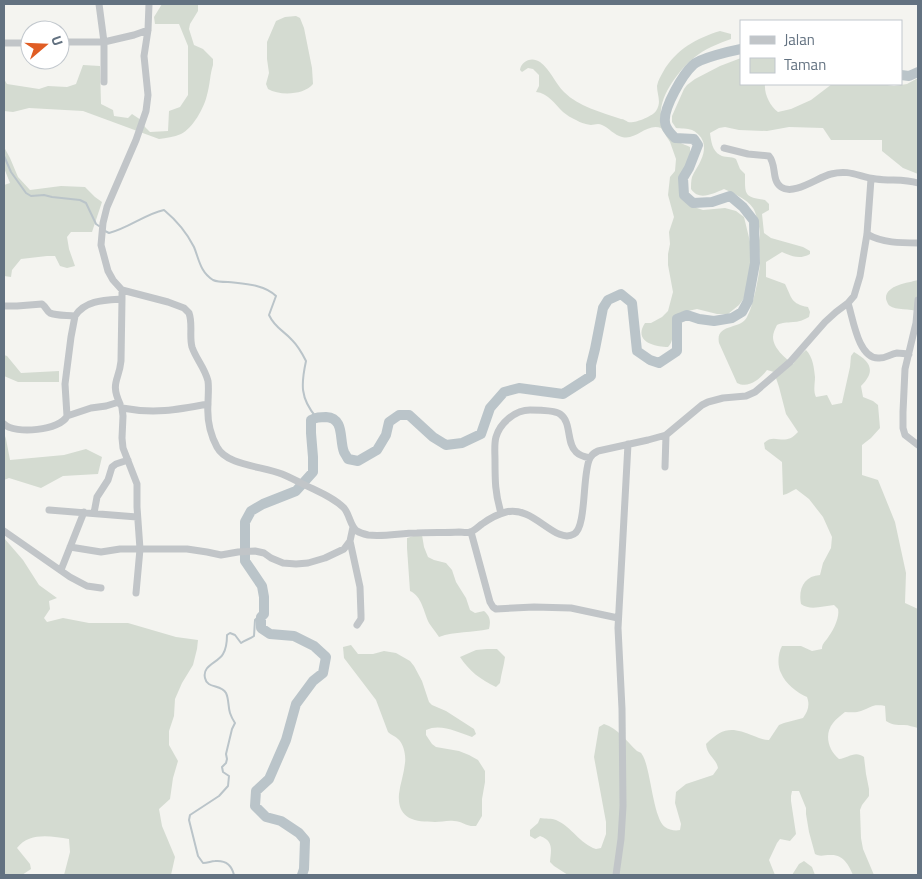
<svg xmlns="http://www.w3.org/2000/svg" width="922" height="879" font-family="'Titillium Web',sans-serif">
  <style>
    .green { fill: #d4dbd1 }
    .lines { fill: none; stroke-linecap: round; stroke-linejoin: round }
    .stream { stroke: #bac4c9; stroke-width: 2 }
    .river { stroke: #bac4c9; stroke-width: 10 }
    .street { stroke: #c1c5c8; stroke-width: 7 }
  </style>
  <rect width="100%" height="100%" fill="#f4f4f0"/>
  <path class="green" d="M162,4H198V11L190,24L189,29L194,45L203,49L213,59V65C210,74 210,85 207,95C204,108 193,128 181,134C174,137 166,138 159,139L83,111L29,108L13,112L4,111V79L7,84L39,89L48,86L67,87L76,84L83,65L100,66L101,104L113,110L114,116L128,118L132,114L141,120L145,127L150,132L168,131L169,111L180,107L188,95V46L179,24H155L154,17Z
    M296,16L300,18L304,28L312,68L313,84C304,95 280,96 268,89L266,84L269,73L267,59V42L276,21L285,17Z
    M720,31L731,34V39C720,43 709,47 699,54C683,65 663,90 661,110C660,118 665,130 670,136C675,141 683,144 690,147V159L682,173L681,178L680,193L682,198L697,208L703,210L725,208L736,211L744,217L752,250L751,276L749,287L745,297L739,305L728,314H717L697,309L679,313L672,321C672,330 675,340 668,347C654,347 633,341 645,323H651L662,317L668,311L673,292L668,265V254L670,244L669,232L674,217L668,195L670,177L675,171L676,159L670,142L661,128C646,123 636,141 622,137C614,135 609,128 602,125C598,123 594,125 591,125C585,124 581,123 576,120C571,118 567,115 563,112C555,104 548,93 536,92L539,86V75L533,69L528,68L522,72L520,70C521,61 532,56 540,62C550,69 555,83 564,92C579,107 601,112 621,119C624,119 626,121 628,122C634,124 653,116 656,111C662,102 657,95 657,86C658,80 661,76 663,72C676,49 697,38 720,31Z
    M741,58V84H765C764,94 770,106 778,112L791,109L811,100L832,84H881L894,86L907,84L918,78V174L903,168L882,151V140H831L823,128L789,127L767,131L739,130L725,127L719,128L710,133C711,140 712,151 720,155C725,158 731,156 736,159L740,169L745,174C745,195 744,197 765,200L769,204V210L762,214L764,233L771,238L803,247L810,251V254C799,260 792,256 782,252L766,262V277L785,284C792,298 791,304 808,307L810,312L809,317C804,320 798,322 793,322C786,323 783,322 777,325C775,329 773,333 773,337C773,348 785,358 793,364L798,357L806,350C813,357 814,368 815,377C815,384 813,391 816,397L827,395L832,405L842,403L850,367L851,356L854,352C871,362 876,371 861,386L863,397L873,401L878,405L880,428L871,438L862,445V475L878,480L895,522L906,573L905,603L918,609L917,614L918,616V730V728C913,727 909,725 904,725C896,725 892,725 886,721L885,706C871,704 873,707 861,711C856,713 850,712 845,712C841,715 836,719 833,723C824,734 828,750 839,759C848,758 855,750 864,757L866,774L869,789V796L862,805L860,810L861,838L863,849L874,875H853C849,865 843,854 830,855C824,855 820,857 815,854L809,832L806,814V808L799,791H792L791,796V801L796,834L790,841L780,839L777,843L769,860L775,875H568L554,866L550,862C551,850 554,841 540,836L535,839L530,836V830L538,823L540,818C545,819 552,818 556,820C572,827 580,844 596,849L601,848L606,834V822L594,757L599,727L604,724C618,728 627,742 637,751C642,754 640,751 643,756C651,771 653,818 665,827C669,830 675,831 680,830L681,824L675,803L676,792L686,784L713,775L718,768C716,758 707,756 706,744C723,727 732,727 754,736C759,738 763,740 769,740L779,725L784,723L803,718C808,711 810,705 807,697C797,693 785,683 781,673C777,666 778,653 782,646H801L812,651L822,649C822,644 824,643 827,639C833,631 840,618 838,609L834,605C823,606 810,611 801,604C798,589 804,576 820,575L823,563L831,548L832,537L823,517L809,499L796,489C791,491 788,494 783,495L782,462L765,449L764,443C775,432 784,448 798,432L786,414L779,387L774,372L767,370C760,379 749,389 737,383L719,343C715,323 741,330 747,317C753,307 760,273 760,261C760,254 758,248 759,241C759,239 760,236 760,234C760,228 756,212 753,208C746,198 734,194 724,189C712,194 699,201 691,189C691,185 691,181 692,177C694,171 699,166 701,160C707,147 704,136 692,130C687,128 681,129 676,128L672,122V116L684,89L687,85L695,79L720,66Z
    M4,147L10,158L18,177L30,190L61,186L85,187L95,197L102,202L92,232H71L67,237L69,249L75,266L67,268L60,266L55,256H47L21,259L12,270L11,277L4,276V185L10,183L4,168Z
    M918,280V311C911,309 895,310 890,306C888,305 887,302 886,299C885,285 908,283 918,280Z
    M4,355L7,356L21,373L59,371V382H18L4,376Z
    M4,433L6,439L10,460L64,455L86,449L102,457L98,474L63,476L41,488L9,478L4,480Z
    M417,535H422L424,547L428,557L434,560L446,563L452,570L456,582L466,598L470,610L475,613L484,611C490,616 491,621 489,629C472,633 455,631 439,637C436,632 432,628 429,623C424,613 422,596 410,591L407,548V538Z
    M4,538L23,560L39,585L57,598L49,601L50,609L44,618L47,622L63,618L89,623H128L176,637L198,640L197,649L193,665L182,683L175,699L174,716L169,731V745L178,761L173,778L170,799L159,809L162,826L175,857L171,875H64L70,852L69,839C51,836 29,832 17,848L30,864L31,869L22,875H4Z
    M351,645L358,654H373L384,651L396,653L410,661L414,666L422,681L429,702L432,705L446,711L474,729L476,734L472,737C458,732 440,723 426,730V735L432,744L436,747L459,751L469,755L478,760L485,771V782L482,799V816L476,826C466,827 462,821 454,821C448,820 441,822 435,822C414,822 397,819 399,794C400,784 404,774 405,763C406,756 404,744 398,739C395,736 391,735 388,732L376,700L344,658L343,647Z
    M487,649H497L505,657C504,666 501,674 500,683L496,687C481,680 469,671 460,657L476,650Z
    M804,861L812,867L815,875H792L799,864Z"/>
  <g class="lines">
    <path class="stream" d="M4,156L11,172L26,193L31,196L44,195L52,197L80,200L86,203L96,224L99,226
      M105,231L109,233C129,228 145,214 164,210C176,220 187,233 194,247C199,259 200,272 213,280C217,282 224,282 228,282C244,284 264,284 276,296L269,315C275,328 283,330 292,340C298,346 302,353 306,361C301,384 300,398 316,417
      M4,874L5,875
      M234,875C232,866 226,860 215,861C211,861 208,863 203,863L198,856L189,820L190,815L219,796L228,786L229,776L223,772L222,767L226,763L227,759L226,754L232,729L235,723C233,720 231,716 230,713C228,707 229,699 226,693C221,684 207,689 205,678C202,665 218,663 223,654C226,649 227,642 227,635L230,633L235,635L241,643C245,640 250,639 254,636L255,620L259,616L264,614"/>
    <path class="river" d="M901,75L909,76L918,72
      M302,875L304,869L305,840L299,833L281,821L266,817L255,806L256,791L269,779L286,740L296,704L313,681L323,673L326,657L314,646L294,636L270,634L261,628V617L264,614V597L262,586L245,561V522L251,511L263,504L296,491L313,472V457L311,433V420C316,417 320,417 326,417C345,418 339,440 344,452C345,454 347,457 348,459L358,461L377,450L386,435L389,422L399,415H409L433,437L446,445L462,443L481,434L490,408L504,392L519,388L563,394L591,376V365L595,349L603,308L608,300L621,294L632,303L637,351L650,360L659,363L677,351V319L687,315L699,319L714,321L732,318L742,312L748,301L755,263L754,221L743,207L730,196L712,202L693,203L684,195L683,178L689,168L698,145L694,139L675,138C671,134 665,128 665,122C663,108 683,74 693,65C700,58 731,51 741,49"/>
    <path class="street" d="M99,4L104,42V82
      M149,4L148,30L144,56L148,95L146,111L136,140L107,207L103,223L101,245L108,271L113,280L122,290L168,302L184,308L189,313C193,324 189,336 192,347C196,359 205,368 208,381C209,388 208,396 208,404C207,418 210,434 217,447C227,466 263,466 282,474C287,476 293,479 299,482C314,490 332,496 344,508C350,515 350,526 357,531C360,533 364,534 368,535C384,537 401,533 417,533C431,532 445,533 459,532C462,532 467,533 470,532C474,531 479,526 482,524C489,519 498,514 506,512C534,505 555,545 574,534C587,527 582,472 590,458C592,454 594,453 598,451L648,440L666,435L702,405L708,402L723,398L746,396L755,392L790,362L825,322L836,312L848,303L854,296L860,276L867,234L871,179
      M60,42H104L134,35L148,30
      M4,43H30
      M724,148L748,154L769,156C777,165 771,180 781,187C794,196 818,177 831,174C850,169 859,177 876,179C891,181 904,179 918,183
      M867,234C882,243 901,243 918,243
      M918,300L916,323L905,369L903,412V428L905,435L918,445
      M848,303C853,318 858,358 878,358C885,359 890,354 897,353C901,353 905,354 909,354
      M4,306H17L42,304C46,307 46,310 50,313C56,316 68,315 75,316C85,300 105,300 122,299V290
      M120,404C110,382 119,381 121,361L122,299
      M208,404C176,410 154,414 122,408L123,416L122,438L123,448L137,484V507L140,549H187L207,552L221,555L238,552L255,551L264,553L271,558L283,563L296,564L308,563L325,558L344,549L350,541L353,527
      M67,416L65,384L71,337L75,316
      M4,424C15,435 61,430 67,416L91,408L106,406L119,402
      M665,467L666,435
      M49,510L137,517
      M94,513L97,497L108,480L112,467L116,464L128,460
      M501,513C495,493 495,481 495,460C495,453 494,444 496,437C500,423 515,410 530,410C537,410 554,410 560,414C572,422 566,443 576,452C579,455 585,457 590,458
      M4,531L70,577L87,586L101,588
      M471,532L490,602L493,607L496,609L534,607L571,608L618,618
      M350,541L360,587L361,615V619L357,625
      M70,547L101,552L120,549H140L136,593
      M61,570L84,512
      M616,875L621,839L623,806L622,709L618,628L628,444"/>
  </g>
  <rect width="922" height="879" fill="none" stroke="#637281" stroke-width="10"/>
  <rect x="740" y="20" width="162" height="65" fill="#ffffff" stroke="#c1c7cd"/>
  <rect x="750" y="36" width="25" height="8" fill="#c1c5c8" stroke="#c1c7cd"/>
  <text x="784" y="45" font-size="15" fill="#637281">Jalan</text>
  <rect x="750" y="58" width="25" height="15" fill="#d4dbd1" stroke="#c1c7cd"/>
  <text x="784" y="70" font-size="15" fill="#637281">Taman</text>
  <g transform="translate(45 45) rotate(71)"><circle r="24" fill="#ffffff" stroke="#c1c7cd"/>
  <path d="M0-4L9 19L0 12L-9 19Z" fill="#e05d24"/>
  <text y="-8" font-size="14" font-weight="bold" text-anchor="middle" fill="#637281">U</text>
  </g>
</svg>
